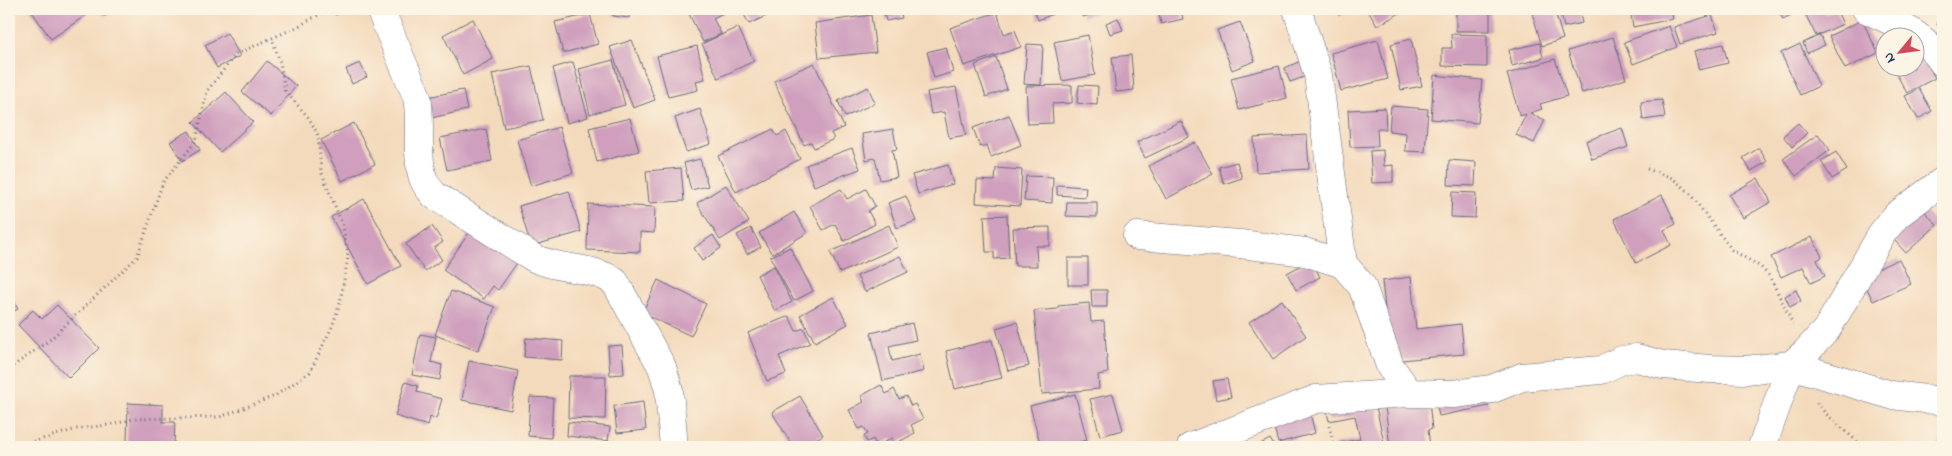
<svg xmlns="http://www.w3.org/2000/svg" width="1952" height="456" font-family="'Indie Flower',sans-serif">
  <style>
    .building { fill: #cf9fbd }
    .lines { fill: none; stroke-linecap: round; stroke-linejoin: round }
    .street-casing { stroke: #676b7f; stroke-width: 29 }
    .path { stroke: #676b7f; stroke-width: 3; stroke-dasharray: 1 4; stroke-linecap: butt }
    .street { stroke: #fff; stroke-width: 28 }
  </style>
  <rect width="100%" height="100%" fill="#fcf5e5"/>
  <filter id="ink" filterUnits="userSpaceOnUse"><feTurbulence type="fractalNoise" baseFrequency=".02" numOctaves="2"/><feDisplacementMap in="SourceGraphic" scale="10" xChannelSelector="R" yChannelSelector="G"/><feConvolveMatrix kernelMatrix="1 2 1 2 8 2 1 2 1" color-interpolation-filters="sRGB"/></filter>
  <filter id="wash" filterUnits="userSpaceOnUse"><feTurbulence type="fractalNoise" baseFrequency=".0096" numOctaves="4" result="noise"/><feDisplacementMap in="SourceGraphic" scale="20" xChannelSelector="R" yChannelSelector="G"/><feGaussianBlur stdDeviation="1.12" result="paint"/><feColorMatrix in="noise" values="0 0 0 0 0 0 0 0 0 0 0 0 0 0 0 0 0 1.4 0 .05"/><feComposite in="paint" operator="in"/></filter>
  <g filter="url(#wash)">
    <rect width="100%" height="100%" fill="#f4dabc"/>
    <g id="blocks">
      <path class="building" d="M30,9H86L89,13L51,39Z
        M99,9H118L104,16Z
        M332,9H350L335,15Z
        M613,9H630L629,18L613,16Z
        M695,9H723L725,12L713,18L721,34L703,42L688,12Z
        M741,9H781L749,24Z
        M883,9H900L902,18L886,21Z
        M1034,9H1051L1053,14L1038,20Z
        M1081,9H1100L1101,11L1083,17Z
        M1158,9H1181L1183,19L1161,24Z
        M1335,9H1351L1339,15Z
        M1367,9H1407L1377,26Z
        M1456,9H1490V31H1456Z
        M1531,9H1554L1563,39L1542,46Z
        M1560,9H1579L1582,23L1564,27Z
        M1630,9H1671L1673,19L1633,27Z
        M1778,9H1798L1799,11L1783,19Z
        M1803,9H1823L1825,14L1836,9L1843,24L1816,36Z
        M1943,9V27L1937,25Z
        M997,12L1004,34L1015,30L1021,47L964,66L950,28Z
        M590,14L598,44L563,53L555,22Z
        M871,15L876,52L819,58L815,23Z
        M1712,15L1718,32L1680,44L1674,27Z
        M1118,18L1123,30L1110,34L1106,23Z
        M473,19L493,59L463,75L443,35Z
        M1862,20L1878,53L1845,69L1829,36Z
        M1240,22L1255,61L1232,70L1217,30Z
        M1669,26L1677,47L1633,64L1624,42Z
        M738,27L754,61L718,78L702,44Z
        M227,33L240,56L217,68L205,45Z
        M1451,34L1487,35V67L1442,66V48H1452Z
        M1088,35L1095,75L1062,81L1054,42Z
        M1820,35L1825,45L1807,53L1803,43Z
        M1613,37L1626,79L1582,93L1568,51Z
        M1411,39L1422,86L1401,90L1391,44Z
        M632,40L655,100L633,108L610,47Z
        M1378,40L1388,79L1341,91L1331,53Z
        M1540,43L1543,58L1512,66L1509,50Z
        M1027,44L1043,45L1041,85L1024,84Z
        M1723,44L1728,63L1699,70L1694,51Z
        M1800,44L1819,86L1800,95L1781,53Z
        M697,46L705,79L696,81L698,90L668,97L657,56Z
        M946,47L953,72L934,78L927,52Z
        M1920,51L1935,78L1907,93L1893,68H1914V55Z
        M1131,55L1134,90L1116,92L1112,57Z
        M996,57L1007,89L986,97L975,65Z
        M1555,59L1567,96L1540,104L1542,109L1530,113L1545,120L1534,143L1516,135L1526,114L1520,116L1507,74Z
        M613,60L625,105L590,114L579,69Z
        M267,61L296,86L271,116L242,92Z
        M1301,61L1307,76L1290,82L1284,68Z
        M573,62L588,117L567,123L553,68Z
        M360,63L367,77L352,84L346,69Z
        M814,63L844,127L831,133L834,139L814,148L811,142L804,145L774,81Z
        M531,66L543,120L504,128L492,74Z
        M1279,66L1287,98L1239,110L1231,78Z
        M1434,75L1482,80L1478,123L1431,119Z
        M1072,85V103L1052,104L1053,123L1028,124L1026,86Z
        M1079,85L1098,86L1097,105L1077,103Z
        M868,87L875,103L845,117L838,101Z
        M956,87L966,135L949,138L944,112L931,114L927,92Z
        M1919,89L1932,111L1918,119L1905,96Z
        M463,90L467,110L431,118L427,97Z
        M226,92L253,122L220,152L193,122Z
        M1662,100L1665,117L1643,120L1641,102Z
        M1391,106L1428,109L1425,152L1405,151L1406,133L1389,131Z
        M1385,108L1386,129H1377L1378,146L1350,147L1348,110Z
        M700,109L711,144L686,152L675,118Z
        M1009,115L1021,145L991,157L987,145L980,147L973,128Z
        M630,118L639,151L597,162L589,128Z
        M1181,121L1189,137L1145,158L1137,142Z
        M354,123L375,164L342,181L321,140Z
        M1798,123L1807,133L1792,147L1783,136Z
        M559,127L573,173L531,186L517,140Z
        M1622,128L1628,147L1592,159L1586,141Z
        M486,129L492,161L447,170L440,138Z
        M773,129L777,136L786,131L800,159L736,192L718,156Z
        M893,129L897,149L892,150L897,177L880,180L875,158L866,160L862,134Z
        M189,131L200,150L182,161L170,142Z
        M1818,134L1830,150L1796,176L1783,159Z
        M1307,135L1309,169L1256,172L1254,138Z
        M1195,142L1213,174L1166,199L1149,166Z
        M852,148L860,169L814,186L806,165Z
        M1759,148L1767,162L1751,171L1743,158Z
        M1383,150L1384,166L1393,165V182L1372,183L1370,151Z
        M1836,152L1847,170L1832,179L1821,161Z
        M700,159L708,186L691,190L684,163Z
        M1449,160L1476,162L1475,186L1448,185Z
        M1237,162L1242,178L1224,184L1219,167Z
        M948,165L953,184L918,194L912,175Z
        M681,168L684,201L649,203L646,171Z
        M996,168L1022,170L1020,206L976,203L977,180L995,181Z
        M1026,176L1053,177L1052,203L1024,201Z
        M1758,178L1771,202L1743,218L1729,195Z
        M726,185L749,222L720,240L697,203Z
        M1057,185L1086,187L1085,197L1057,195Z
        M841,189L847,199L866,189L875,206L868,211L875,224L844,241L835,224L823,230L810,206Z
        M569,191L581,232L531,246L519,206Z
        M1452,192L1476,193L1475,218L1451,217Z
        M1662,195L1676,224L1664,230L1671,245L1636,263L1614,219Z
        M906,196L916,221L897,228L888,203Z
        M364,199L401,266L368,284L331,217Z
        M1067,202H1097V217L1066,216Z
        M1917,203L1937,225L1906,253L1886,231Z
        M588,204L655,207L654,233L640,232V252L587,250Z
        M794,212L807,233L772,254L759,233Z
        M1007,215L1009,258L994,259V252H986L984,216Z
        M889,225L898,247L840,273L830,252Z
        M432,226L443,242L434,248L442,260L425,271L406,244Z
        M1050,227V246H1036L1037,266H1015L1013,228Z
        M751,228L761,247L747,254L737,235Z
        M471,230L517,263L498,290L493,286L484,299L443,270Z
        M713,235L721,248L702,261L694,248Z
        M1812,237L1822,257L1817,260L1825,276L1811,283L1803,267L1781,277L1771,257Z
        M790,247L813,291L794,301L770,257Z
        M900,256L908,272L865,292L857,276Z
        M1068,258H1088V285H1068Z
        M1899,259L1911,284L1873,301L1861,276Z
        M1311,260L1320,277L1296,290L1287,273Z
        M774,266L792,302L775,311L757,275Z
        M1411,277L1416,329L1461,324L1464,354L1391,361L1382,281Z
        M658,280L706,304L691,336L642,313Z
        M1091,290H1107V307H1092Z
        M1796,290L1801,301L1790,307L1785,296Z
        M451,291L495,307L478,351L435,335Z
        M9,292L18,309L9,314Z
        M833,297L848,324L815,342L800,315Z
        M1282,300L1306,336L1273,359L1249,322Z
        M1089,303L1091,322L1104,321L1108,373L1098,375L1099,389L1042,394L1034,311L1058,309V306Z
        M57,305L99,348L69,378L18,325L33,310L42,319Z
        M789,316L796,331L804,328L810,343L779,356L786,374L767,381L748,333Z
        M1017,322L1029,366L1008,371L996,328Z
        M912,323L916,340L889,346L892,361L920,354L924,371L883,381L871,333Z
        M420,334L436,337L431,362L442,365L440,380L412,375Z
        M526,338L563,341L562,360L524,357Z
        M992,340L1002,378L955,389L946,351Z
        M622,345L624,374L610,375L608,346Z
        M469,361L518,371L511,410L462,400Z
        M569,376H606L605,419L568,418Z
        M1227,379L1231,397L1216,400L1213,381Z
        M1484,379L1489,406L1439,416L1433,389Z
        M405,382L418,386L417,392L442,399L436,419L430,417L428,426L395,416Z
        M881,385L886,394L894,389L899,399L906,396L911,406L915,404L923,419L911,425L915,433L895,444L892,438L877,446L873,439L867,442L864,436L868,434L864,427L859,429L849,410L864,402L861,396Z
        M1373,393L1385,447H1335L1334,444L1360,439L1355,416L1329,421L1325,403Z
        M1428,393L1432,429L1428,430L1430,447H1390L1384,398Z
        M1075,394L1087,440L1062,447H1041L1030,406Z
        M1113,394L1123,430L1100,436L1090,399Z
        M800,396L823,435L802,447H793L772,412Z
        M530,397L553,398L551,438L528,436Z
        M643,402L646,430L617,433L614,406Z
        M128,403L163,405V422H175L174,444L127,442Z
        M1310,413L1315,433L1278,443L1273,423Z
        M568,422L610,427L608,441L567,436Z
        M1270,439L1275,447H1255Z
        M1941,440L1943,441V447H1937Z
        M903,442L905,447H891Z"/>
    </g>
  </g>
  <g filter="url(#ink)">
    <use href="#blocks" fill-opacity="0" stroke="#676b7f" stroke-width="1"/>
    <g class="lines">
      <g class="street-casing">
        <path id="street" d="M380,9L417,97C422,123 415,152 423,178C425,184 430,190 434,195L534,258C561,271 590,265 615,282L662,367L669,390L674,447
          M1297,9L1318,75L1343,264L1362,286L1390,366L1409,393
          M1866,9C1894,23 1926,34 1943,63
          M1137,236L1240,244L1305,252L1343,264
          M1191,447L1316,399L1409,393L1454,394L1492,389L1522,377L1601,370L1622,360L1637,358L1663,365L1710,369L1746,370L1791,365L1806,352L1827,329L1883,232L1897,215L1943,181
          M1762,447L1791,365L1891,395L1943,401"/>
      </g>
      <path class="path" d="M1647,169L1672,178L1688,191L1732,250L1761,267L1770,277L1793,324
        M9,369L52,338L137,257L163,182L196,141L207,91L236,54L297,27L329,9
        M1817,403C1829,420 1848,431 1862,447
        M1329,426L1335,447
        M14,447L77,429L115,424L132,419L220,417L275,396L310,372L332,327L340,303L348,257L343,226L321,171L318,135L309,118L285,91L280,62L272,38"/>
      <use href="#street" class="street"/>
    </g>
  </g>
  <rect width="1952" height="456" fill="none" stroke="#fcf5e5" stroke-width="30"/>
  <g transform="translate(1900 52) rotate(241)"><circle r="24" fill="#fcf5e5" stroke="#a2a6af"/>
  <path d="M0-4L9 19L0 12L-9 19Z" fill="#d1495b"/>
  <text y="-8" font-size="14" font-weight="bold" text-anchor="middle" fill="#1b2f5e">N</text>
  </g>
</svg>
